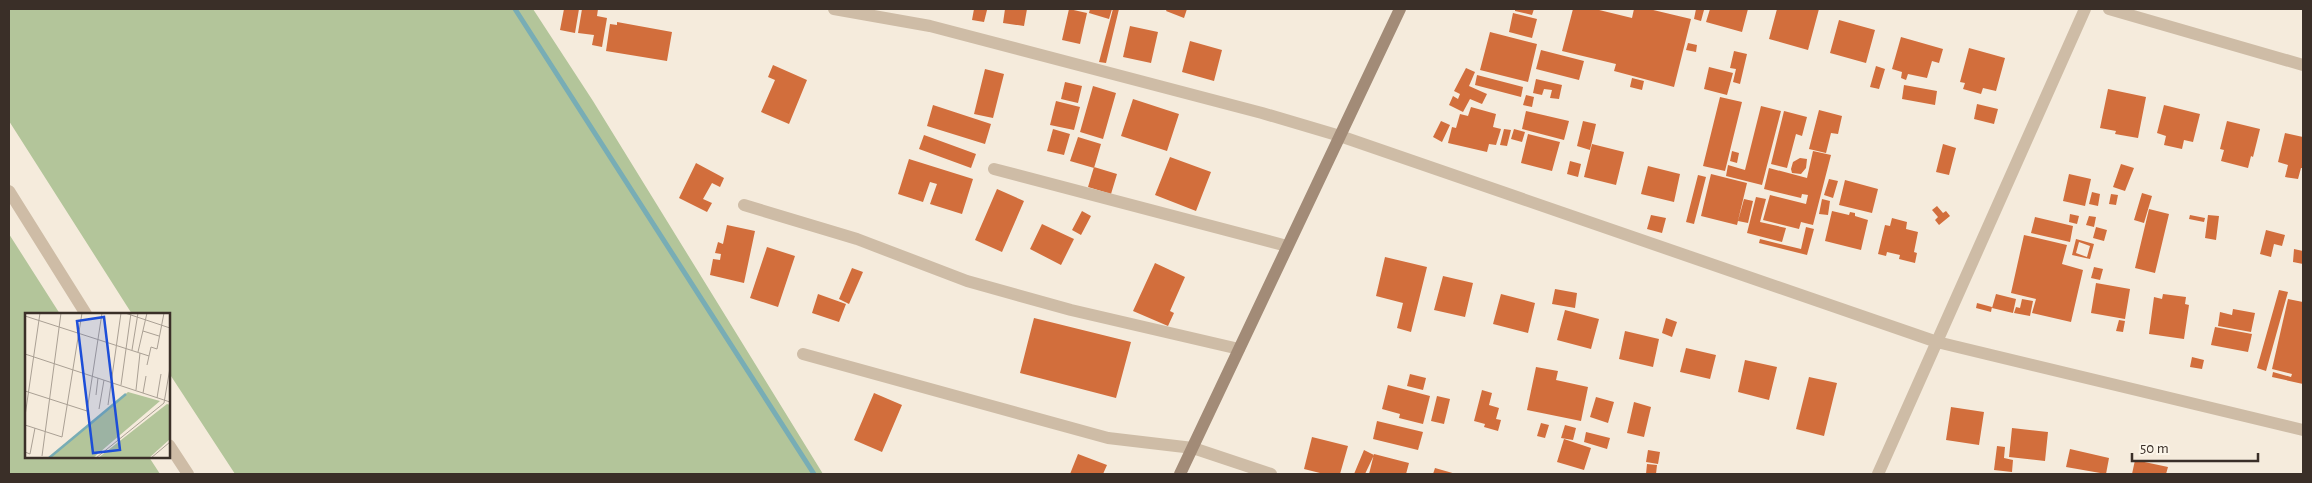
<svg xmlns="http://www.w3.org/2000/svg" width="2312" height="483" font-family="'Alegreya Sans',sans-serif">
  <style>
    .green { fill: #b3c59a }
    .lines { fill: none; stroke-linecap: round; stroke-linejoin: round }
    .stream { stroke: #78adb5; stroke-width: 5 }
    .building { fill: #d26e3c; fill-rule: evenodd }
    .street { stroke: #cebca6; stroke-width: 12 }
    .secondary { stroke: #a28b77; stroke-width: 12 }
    .inset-river { fill: none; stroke: #78adb5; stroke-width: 2.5 }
    .inset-road { fill: none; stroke: #aaa094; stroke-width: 1 }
    .view { fill: #1d4ed8; fill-opacity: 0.15; stroke: #1d4ed8; stroke-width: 2.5 }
    .inset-edge { fill: none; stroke: #3a2f28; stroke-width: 2.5 }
  </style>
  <rect width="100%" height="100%" fill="#f5ebdc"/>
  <path class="green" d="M9,9H533L593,101L823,474H235L169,373V314H132L9,121Z
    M9,234L60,314H26V457H149L160,474H9Z"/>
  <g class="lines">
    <path class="stream" d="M515,9L814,474"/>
  </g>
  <path class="building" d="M564,9H579L575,33L560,30Z
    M582,9H598L597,16L607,18L602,47L592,45L594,35L578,33Z
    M974,9L987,10L984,22L972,20Z
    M1005,9H1027L1024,26L1003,23Z
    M1069,9L1087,13L1080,44L1062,40Z
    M1090,9H1112L1109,19L1089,13Z
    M1113,9H1119L1106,63L1099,62Z
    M1167,9H1187L1184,18L1166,11Z
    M1515,9H1534L1532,15L1515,11Z
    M1573,9H1595L1632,18L1634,9H1649L1691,19L1674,87L1614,71L1616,64L1562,51Z
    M1696,9L1704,10L1701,21L1694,19Z
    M1710,9H1748L1742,32L1706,22Z
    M1777,9H1819L1808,50L1769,39Z
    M1513,13L1537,19L1532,38L1509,32Z
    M1839,20L1875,30L1866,63L1830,53Z
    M617,22L672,32L667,61L606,51L610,24L617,25Z
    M1130,26L1158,32L1151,63L1123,57Z
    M1490,32L1537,44L1528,82L1480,70Z
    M1901,37L1943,49L1939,63L1932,61L1927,78L1908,74L1906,80L1901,78L1902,72L1892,69Z
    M1190,41L1222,50L1214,81L1182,72Z
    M1688,43L1697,45L1696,52L1686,50Z
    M1969,48L2005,58L1996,91L1983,88L1981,94L1963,89L1965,83L1960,82Z
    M1541,50L1584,61L1579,80L1536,69Z
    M1734,51L1747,54L1740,84L1733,82L1736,69L1730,68Z
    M773,65L807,80L789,124L761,112L775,80L768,77Z
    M1876,66L1885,69L1879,89L1870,87Z
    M1709,67L1733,73L1727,95L1704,89Z
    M1466,68L1475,72L1469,86L1487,94L1482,104L1470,99L1463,112L1449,105L1453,96L1458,99L1460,94L1454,91Z
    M985,69L1004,74L993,118L974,114Z
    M1477,75L1523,87L1521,97L1475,85Z
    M1632,78L1644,81L1642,90L1630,87Z
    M1536,79L1562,85L1559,99L1550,98L1552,90L1544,89L1542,95L1533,93Z
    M1065,82L1082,86L1078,103L1061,99Z
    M1904,85L1937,91L1935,105L1902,99Z
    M1093,86L1116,93L1103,139L1080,132Z
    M2108,89L2146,97L2138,138L2115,134L2116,131L2100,128Z
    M1526,95L1534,97L1532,107L1523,105Z
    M1720,97L1742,102L1725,171L1703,166Z
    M1133,99L1179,114L1167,151L1121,136Z
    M1056,101L1080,107L1074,130L1050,125Z
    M1977,104L1998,109L1994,124L1974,119Z
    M933,105L991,124L985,144L927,126Z
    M2164,105L2200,114L2193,142L2184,140L2182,149L2164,145L2166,136L2157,133Z
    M1761,106L1781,111L1762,185L1726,176L1728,165L1745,170Z
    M1471,107L1496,114L1493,127L1501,129L1496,145L1489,144L1487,152L1448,143L1452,127L1456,128L1460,114L1468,116Z
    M1819,110L1842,116L1838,134L1831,133L1826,153L1809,149Z
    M1526,111L1569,121L1564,140L1522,129Z
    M1784,111L1807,117L1802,136L1796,134L1787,168L1771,164Z
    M1441,121L1450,125L1442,142L1433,137Z
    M1583,121L1596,124L1590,150L1577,146Z
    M2227,121L2260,129L2253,157L2251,156L2248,168L2221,161L2224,150L2220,149Z
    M1053,129L1070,134L1064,155L1047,151Z
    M1504,129L1511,130L1507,146L1500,145Z
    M1514,129L1525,132L1522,142L1511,139Z
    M2285,133L2303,137V168H2301L2298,179L2285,177L2288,165L2278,162Z
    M1528,134L1560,142L1552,171L1521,163Z
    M924,135L976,154L971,168L919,149Z
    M1078,137L1101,144L1094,168L1070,161Z
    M1592,144L1624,152L1616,185L1584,177Z
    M1943,144L1956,148L1949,175L1936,172Z
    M1732,151L1739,153L1737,163L1730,161Z
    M1813,151L1831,155L1813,225L1801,222L1799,229L1763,220L1770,195L1806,204L1808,195L1802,194L1801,198L1764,189L1769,168L1807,178Z
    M1170,157L1211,172L1196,211L1155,195Z
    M1800,158L1807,159L1806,168L1801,174L1792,173L1791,169L1793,162Z
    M909,159L973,179L962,214L930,204L937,184L930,182L923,202L898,194Z
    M1570,161L1581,164L1578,177L1567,174Z
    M696,163L724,178L720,187L712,183L703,199L712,203L707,212L679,198Z
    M2121,164L2134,168L2125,191L2113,187Z
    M1648,166L1680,174L1674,202L1641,194Z
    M1094,167L1117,174L1111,194L1088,187Z
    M1711,174L1747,183L1737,225L1701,216Z
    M2069,174L2091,179L2085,206L2063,201Z
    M1698,175L1706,177L1694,224L1686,222Z
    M1829,179L1838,181L1833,198L1824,195Z
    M1845,180L1878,189L1872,213L1839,205Z
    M997,189L1024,201L1002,252L975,240Z
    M2092,192L2100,194L2098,206L2089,204Z
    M2142,193L2152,196L2144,223L2134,220Z
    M2111,194L2118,195L2116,205L2109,204Z
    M1756,197L1766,199L1760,222L1786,228L1782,242L1747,233Z
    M1744,199L1753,201L1748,223L1738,221Z
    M1822,199L1830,201L1828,215L1819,214Z
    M1937,206L1943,213L1946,211L1950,216L1939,225L1935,220L1938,217L1932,210Z
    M2149,209L2169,214L2155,273L2135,268Z
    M1082,211L1091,216L1081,235L1072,230Z
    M1832,211L1849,215L1850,212L1855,213V216L1868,220L1861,250L1825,241Z
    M2070,214L2079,216L2077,224L2069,222Z
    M1651,215L1666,218L1662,233L1647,229Z
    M2190,215L2205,218L2204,222L2189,219Z
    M2208,215L2219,216L2216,240L2205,238Z
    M2089,216L2096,217L2094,227L2086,225Z
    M2035,217L2073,226L2070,242L2031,233Z
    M1892,218L1907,222L1906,229L1918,232L1914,252L1917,253L1915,263L1899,259L1900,255L1887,252L1886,256L1878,254L1885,225L1890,226Z
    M1042,224L1074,239L1061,265L1030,249Z
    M727,225L755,231L744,283L710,275L713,259L720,260L721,254L715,253L718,242L723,244Z
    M1806,227L1814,229L1807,255L1759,243L1760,239L1801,249Z
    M2096,227L2107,230L2104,241L2093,238Z
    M2266,230L2285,235L2282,246L2274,244L2271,257L2260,254Z
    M2024,235L2067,245L2062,264L2083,270L2071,322L2032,313L2036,299L2011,293Z
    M2076,239L2094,244L2090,259L2072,255ZM2079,242L2090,246L2087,257L2076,253Z
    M767,247L795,256L778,307L750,298Z
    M2294,249L2303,251V264L2293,262Z
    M1385,257L1427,267L1411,332L1397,328L1403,303L1376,296Z
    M1155,263L1185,277L1170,311L1174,313L1168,326L1133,311Z
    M2094,267L2103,269L2100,280L2091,278Z
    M852,268L863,272L849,304L839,299Z
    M1443,276L1473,283L1465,317L1434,310Z
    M2096,283L2130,289L2125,319L2091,313Z
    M1555,289L1577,293L1575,308L1552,304Z
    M2279,290L2288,292L2266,371L2257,368Z
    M818,294L846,304L839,322L812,313Z
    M1501,294L1535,303L1528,333L1493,324Z
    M1996,294L2016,299L2013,313L1992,308Z
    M2163,294L2186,297L2185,304L2189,305L2184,339L2149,334L2154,297L2162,299Z
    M2022,299L2033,301L2030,316L2014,313L2016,307L2020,308Z
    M2288,299L2303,302V384L2272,377L2273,372L2291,377L2292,374L2272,369Z
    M1977,303L1992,307L1991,312L1976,308Z
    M2233,309L2255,313L2251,332L2218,326L2220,312L2232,315Z
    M1565,310L1599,319L1591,349L1557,340Z
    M1034,318L1131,342L1116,398L1020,373Z
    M1666,318L1677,322L1672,337L1662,333Z
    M2119,320L2125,321L2123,332L2116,331Z
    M2215,327L2252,334L2248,352L2211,345Z
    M1625,331L1659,339L1653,367L1619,359Z
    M1686,348L1716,355L1710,379L1680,372Z
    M2192,357L2204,360L2202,369L2190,367Z
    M1745,360L1777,367L1769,400L1738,392Z
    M1536,367L1558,371L1556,380L1588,387L1581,421L1527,410Z
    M1410,374L1426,378L1423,390L1407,386Z
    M1809,377L1837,383L1824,436L1796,429Z
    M1388,385L1430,396L1423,424L1399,418L1400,414L1382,409Z
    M1482,390L1492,393L1489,405L1499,408L1496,419L1501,420L1498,431L1484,427L1485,424L1474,421Z
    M874,393L902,405L882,452L854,440Z
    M1437,396L1450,399L1444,424L1431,421Z
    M1596,397L1614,402L1608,423L1590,417Z
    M1634,402L1651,407L1644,437L1627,433Z
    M1951,407L1984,412L1979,445L1946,440Z
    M1377,421L1423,432L1418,450L1373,439Z
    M1541,423L1549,425L1545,438L1537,436Z
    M1565,425L1576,428L1573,440L1561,438Z
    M2012,428L2048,432L2045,461L2009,457Z
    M1586,432L1610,438L1607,449L1584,442Z
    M1312,437L1348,446L1340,474H1324L1304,469Z
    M1564,439L1591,448L1584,470L1557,462Z
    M1997,446L2005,447L2004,458L2013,460L2012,472L1994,470Z
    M2070,449L2109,458L2106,474L2066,467Z
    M1364,450L1374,455L1365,474H1354Z
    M1648,450L1660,452L1658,464L1646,462Z
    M1078,454L1107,465L1103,474H1070Z
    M1374,454L1409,463L1406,474H1369Z
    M2135,460L2168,467L2166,474H2132Z
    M1647,464L1657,465L1656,474H1646Z
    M1435,468L1456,474H1433Z"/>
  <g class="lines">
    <path class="street" d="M834,9L930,26L1262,113L1340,136L1937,342L2303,430
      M2109,9L2303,65
      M994,169L1287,246
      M9,191L86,314
      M744,205L857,239L967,281L1071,310L1239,349
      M803,354L1108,438L1193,448L1271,474
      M169,445L188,474
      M1878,474L2085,9"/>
    <path class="secondary" d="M1180,474L1400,9"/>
  </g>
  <g transform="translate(25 313)">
    <rect width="145" height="145" fill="#f5ebdc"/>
    <path d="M103,79L135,88L68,145H23ZM142,91L145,92V126L124,145H73Z" fill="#b3c59a"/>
    <path class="inset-river" d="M24,145L101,81"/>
    <path class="inset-road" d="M100,0L145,15M0,3L124,43M118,18L134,23M107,37L113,0M113,39L122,0M0,41L145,89M122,52L126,34L132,36L139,0M96,72L106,0M111,77L115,40M0,78L62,98L77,0M118,80L121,63M71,82L73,65M132,85L136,61M83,92L96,0M74,96L79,67M0,103L15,0M0,112L37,124L57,0M0,139L5,141L10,115M17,143L36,0M71,145L139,90L145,55M126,145L145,129"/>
    <path class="view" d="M79,4L95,137L68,140L52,8Z"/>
    <rect width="145" height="145" class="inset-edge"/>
  </g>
  <rect width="2312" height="483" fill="none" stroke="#3a2f28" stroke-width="20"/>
  <path d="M2132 453v8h126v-8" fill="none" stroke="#3a2f28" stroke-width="2.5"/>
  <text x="2140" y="453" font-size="15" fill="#3a2f28" stroke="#fbf5e9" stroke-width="4" paint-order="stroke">50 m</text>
</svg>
